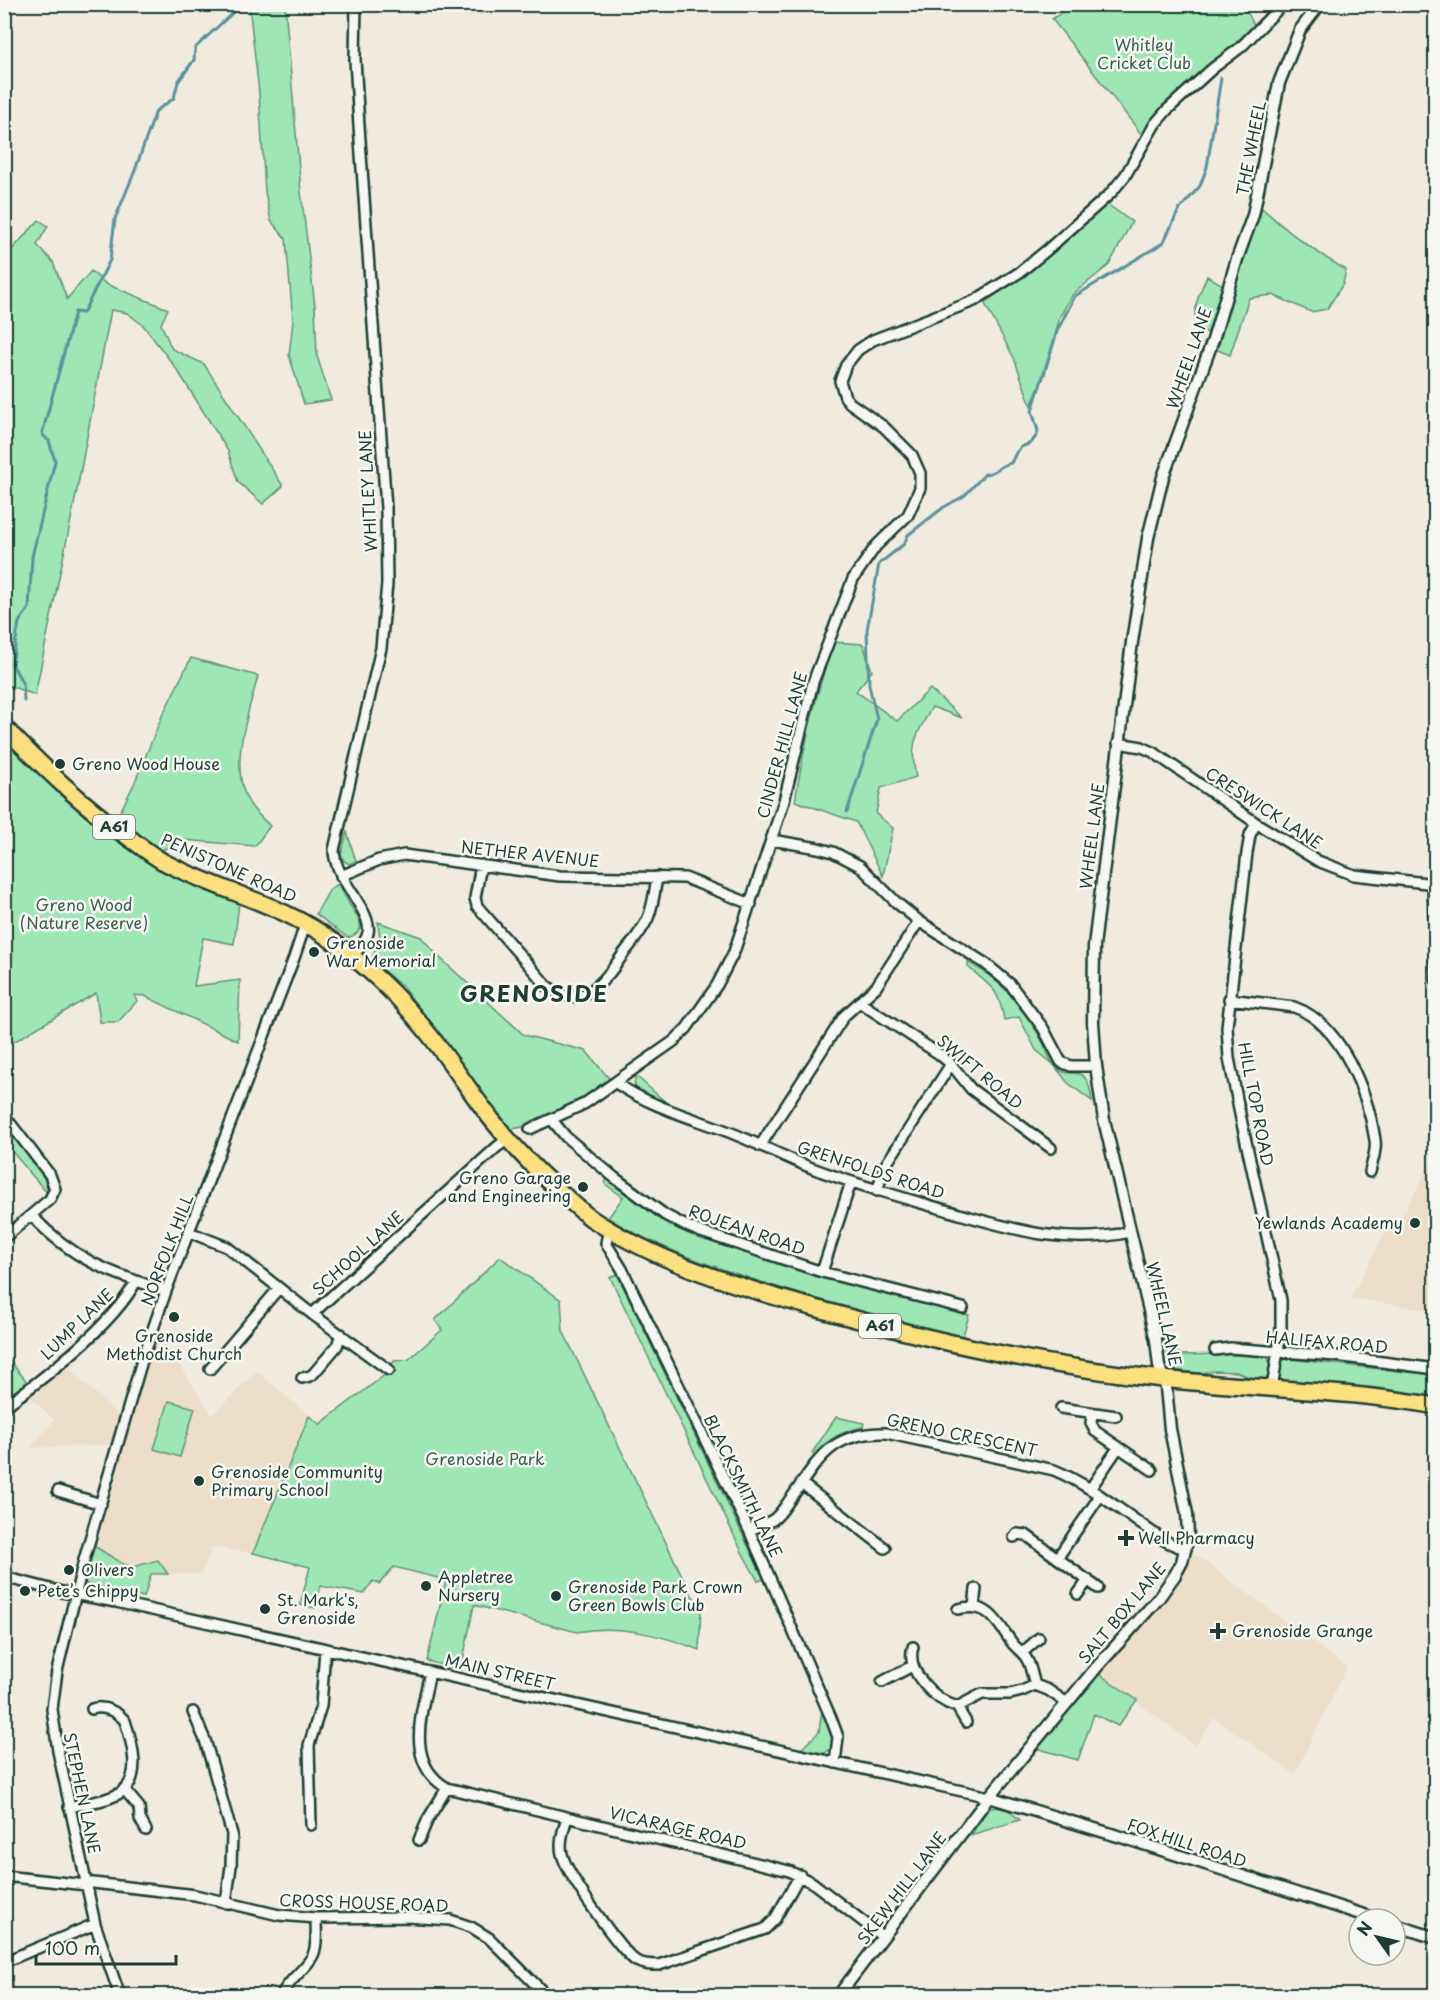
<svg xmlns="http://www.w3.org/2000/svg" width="1440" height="2000" font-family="'Playpen Sans',sans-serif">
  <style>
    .built { fill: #ecdec8 }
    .green { fill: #9ee6b4; stroke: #5e9274; stroke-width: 1.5 }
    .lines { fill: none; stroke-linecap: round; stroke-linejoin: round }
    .stream { stroke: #5a919c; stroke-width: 3 }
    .minor-casing { stroke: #1f3d34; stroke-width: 14 }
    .tertiary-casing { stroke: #1f3d34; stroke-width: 15 }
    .trunk-casing { stroke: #1f3d34; stroke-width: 20 }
    .minor { stroke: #f6f6f2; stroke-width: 9 }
    .tertiary { stroke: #f6f6f2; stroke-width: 10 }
    .trunk { stroke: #fce080; stroke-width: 15 }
    .poi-dot { fill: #1f3d34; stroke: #f6f6f2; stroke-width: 2 }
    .labels { text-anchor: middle; stroke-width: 5; stroke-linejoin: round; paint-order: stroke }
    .shield { fill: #f6f6f2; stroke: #60746d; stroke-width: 1.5 }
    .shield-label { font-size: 15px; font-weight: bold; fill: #1f3d34 }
    .park-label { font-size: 16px; fill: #385f4e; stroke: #f6f6f2 }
    .street-label { font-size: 16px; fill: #1f3d34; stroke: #f6f6f2 }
    .poi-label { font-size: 16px; fill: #1f3d34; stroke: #f6f6f2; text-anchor: start }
    .district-label { font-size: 22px; font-weight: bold; letter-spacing: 1.5px; fill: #1f3d34; stroke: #f6f6f2 }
  </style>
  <rect width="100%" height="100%" fill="#f1ebdf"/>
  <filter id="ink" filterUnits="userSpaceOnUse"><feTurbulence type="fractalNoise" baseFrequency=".0167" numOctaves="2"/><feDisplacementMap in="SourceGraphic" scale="12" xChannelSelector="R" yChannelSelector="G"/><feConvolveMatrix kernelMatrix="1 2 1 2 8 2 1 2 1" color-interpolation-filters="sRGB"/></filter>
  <g filter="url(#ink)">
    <path class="built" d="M1435,1154V1311L1351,1298L1384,1234L1405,1211Z
      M158,1331L212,1415L257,1371L309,1416L253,1553L212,1547L201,1574H168L158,1560L133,1567L123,1564L96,1546Z
      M64,1364L120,1416L111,1445L30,1448L54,1420L28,1395Z
      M1192,1552L1347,1667L1295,1774L1214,1718L1196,1746L1099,1674L1169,1594Z"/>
    <path class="green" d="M1243,4L1254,25L1234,47L1177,93L1142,135L1052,19L1073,5Z
      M249,5H285L301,192L315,306L317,356L331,400L304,404L289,355L293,321L286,239L271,221L265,192L259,93Z
      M1107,204L1132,222L1109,265L1073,294L1060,316L1045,374L1031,406L1014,358L984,302L1029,272L1074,230Z
      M1261,207C1287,232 1315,252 1346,270L1343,284L1327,309L1311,312L1273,295L1249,298L1230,355L1215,349L1231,290Z
      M39,220L48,226L37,245L53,262L67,299L91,271L106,284L168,309L161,324L172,349L204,364L283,486L263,504L238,482L228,451L178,371L143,325L127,313L111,310L77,490L35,695L10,686L5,701V257Z
      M1207,276L1223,285L1208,333C1184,321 1199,295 1207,276Z
      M834,642L863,644L872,671L856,691L897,721L930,689L962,718L932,707C916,736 909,743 916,777L881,788L876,814L893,828L883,876L856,822L795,801C804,746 815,694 834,642Z
      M191,658L258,676C249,711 230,761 246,797C251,809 261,817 270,826L255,846L183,840L160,851L115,822L134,784L162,716Z
      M4,736C40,774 77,813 119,843C156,868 199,883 239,903L234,944L203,938L194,986L240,980L238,1041L145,996L134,995L137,1001L118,1022H100L96,993L5,1047Z
      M347,832L356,861L349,864L344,861L341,854Z
      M338,884C342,891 346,898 350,905C359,919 369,930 348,938L316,914L330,889Z
      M378,922L421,937L438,956L524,1035L586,1051L612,1082C593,1092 525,1134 508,1128L403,987L371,960L380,939Z
      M968,962C1004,982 1023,1005 1042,1041C1046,1048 1048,1056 1052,1062C1067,1087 1087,1054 1092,1101L1068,1083L1053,1064L1036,1050L1019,1017L1004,1020C999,988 991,987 968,967Z
      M636,1076L669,1105C657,1101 627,1094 636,1076Z
      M4,1121C17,1139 48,1171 47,1193L5,1143Z
      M607,1177L667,1219L744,1252L969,1315L962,1339C905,1328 841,1307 786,1290C725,1270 663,1252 608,1218L623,1197L605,1184Z
      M500,1257L561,1300L563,1331L691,1594L701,1608L699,1650C663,1635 617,1624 577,1632L474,1605L461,1670L427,1661L446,1580L394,1567L379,1584L373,1581L364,1594L321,1586L315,1608L300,1605L310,1567L253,1553L309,1416L320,1424L386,1374L394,1361L408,1360L442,1330L435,1320Z
      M617,1274L764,1579L758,1581L743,1554L610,1277Z
      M1163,1338L1181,1355L1223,1354L1267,1357L1270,1362L1268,1377L1264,1380H1256L1237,1372L1216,1371L1200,1373L1172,1370Z
      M1280,1358L1435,1375V1399L1279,1381L1277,1377Z
      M8,1359L29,1384L5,1398V1361Z
      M169,1401L195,1408L180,1457L154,1449Z
      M836,1417L864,1423L863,1427C844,1430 827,1440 814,1454L812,1453Z
      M94,1546L123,1564L133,1567L158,1560L168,1574H151L144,1597L86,1584L85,1581Z
      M1099,1674L1137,1700L1118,1726L1094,1714L1078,1760L1036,1748L1082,1690Z
      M822,1709L832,1732V1748L823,1754L800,1750L819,1732Z
      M995,1807L1008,1810L1020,1820L971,1835L988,1809Z"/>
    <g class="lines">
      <path class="stream" d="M24,701L23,684L12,664L19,622L29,608L32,557L55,461L49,441L42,434L75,312L83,313L110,260L115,219L134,173L156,111L174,98L178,82L194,60L195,48L242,4
        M847,812L877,719L869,685L867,630L879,564L904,544L908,535L944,507L964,496L985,474C998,473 1000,464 1011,463L1016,453L1021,447L1031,443L1037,435L1038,431L1032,411L1058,329L1075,296L1163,243L1179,210L1200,186L1207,167L1221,78"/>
      <g class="minor-casing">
        <path id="minor" d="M1118,743L1142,747L1153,752L1256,823L1318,861L1354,875L1436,884
          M1256,823L1250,835L1247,853L1227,1027L1229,1058L1241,1119L1281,1300V1332L1272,1388
          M772,840L818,848L833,852L860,866L897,903L919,921L986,964L1010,984L1043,1028L1061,1062L1071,1066H1096
          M481,865L475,898L477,906L547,986C583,1014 605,980 624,953C633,942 642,931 648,918C653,906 655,890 657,877
          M341,876L379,860L404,855L560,876L685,878L751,904
          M1433,884L1436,980
          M352,957C358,950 366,942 368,933C373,911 334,879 334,850L381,648L387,584L386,508L359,126L355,59L356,4
          M1229,999L1294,1007C1342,1024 1368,1094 1375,1140C1377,1150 1372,1162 1370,1172
          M859,1002L939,1054L951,1064L971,1089L1051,1148
          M616,1083C651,1107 690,1117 729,1132C757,1143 784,1157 812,1168C859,1186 907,1199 956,1213C1015,1230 1068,1246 1130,1232
          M4,1115L50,1175L55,1189L50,1199L4,1238
          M552,1120L566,1137L615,1178L665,1215L682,1224L701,1232L822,1272L963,1308
          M530,1129L584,1104L674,1041L687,1028L717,985L734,952L784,801L813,682L853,579L876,546L908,515L920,488V473L912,455L884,427L850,403L845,397L840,381L846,365L858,350L873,340L974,301L1020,272L1047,250L1110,194L1125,176L1155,124L1167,110L1212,69L1241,47L1283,4
          M760,1146L844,1016L876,987L919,921
          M877,1191L885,1166L951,1064
          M31,1215C73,1260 110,1273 166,1291
          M609,1229L606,1243L622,1269L749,1530L831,1718L838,1737L835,1763
          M189,1232L227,1247L312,1314L389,1370
          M822,1272L851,1182
          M312,1314L497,1147L508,1139
          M1215,1350L1230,1348L1336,1356L1436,1369
          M210,1369L279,1288
          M302,1378L310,1376L314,1373L337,1346L341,1334
          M4,1407C43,1379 115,1323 136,1281
          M1061,1408L1116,1416
          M1092,1414L1091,1423L1095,1431L1152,1470
          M801,1483L885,1548
          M1090,1489L1118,1448
          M58,1491L101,1504
          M749,1530C757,1527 767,1524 774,1519C782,1513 786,1504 792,1497C820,1457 832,1432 886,1433L1054,1470C1085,1483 1111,1503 1138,1522C1153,1533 1168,1545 1186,1549
          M1014,1537L1017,1534L1026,1535L1098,1588
          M1058,1557L1100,1496
          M4,1577L62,1592L116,1602L989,1797
          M1078,1594L1088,1580
          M974,1607L976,1589
          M958,1609C990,1601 997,1623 1013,1644C1017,1649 1023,1652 1026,1658C1031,1665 1032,1676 1035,1685
          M913,1647C905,1672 935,1700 957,1707L982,1694H1010L1022,1691L1035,1685L1048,1690L1067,1703
          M1022,1653L1039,1638
          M430,1672C422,1712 404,1763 447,1788L789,1871L813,1883L883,1937
          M882,1682L912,1666
          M957,1707L966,1722
          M193,1712L205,1740L232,1834L231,1866L226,1903
          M124,1789L139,1807L140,1819L146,1830
          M69,1807C85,1803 105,1802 120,1793C143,1779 132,1742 125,1721C118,1712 104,1705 92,1709
          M567,1817C564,1829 559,1841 562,1854C566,1873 620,1950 636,1961C644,1965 651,1965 659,1965L765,1929L775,1919L800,1875
          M311,1825L309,1745L321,1706L325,1649
          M419,1840L428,1819L447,1788
          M4,1876L86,1885
          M85,1882L195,1895L279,1915L316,1918L408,1917L450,1920L471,1927L489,1938L547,1996
          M4,1962L95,1924
          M120,1996L95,1924L58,1751L52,1709L57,1671L84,1560L141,1364L166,1291L294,958L306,922
          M281,1996C288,1980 303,1972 312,1957C318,1947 316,1929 316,1918"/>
      </g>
      <g class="tertiary-casing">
        <path id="tertiary" d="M989,1797L1131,1840L1376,1919
          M1395,1925L1436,1938
          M838,1996L989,1797L1096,1668L1158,1599L1175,1575L1182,1562L1188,1537L1187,1514L1170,1429L1166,1387L1159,1366L1156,1340L1104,1120L1096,1066L1093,1022L1094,946L1132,642L1148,538L1163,477L1213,340L1237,259L1253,215L1279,83L1300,30L1320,4"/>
      </g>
      <g class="trunk-casing">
        <path id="trunk" d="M4,727C43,767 82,805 128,837C139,845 150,854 162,861C218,891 282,903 334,942C364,965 394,991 418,1021C445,1052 467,1088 492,1120C511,1144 532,1166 555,1187C567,1198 579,1210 592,1219C659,1263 739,1287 815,1308C930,1340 1045,1367 1163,1379C1254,1389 1346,1390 1436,1406"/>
      </g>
      <use href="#minor" class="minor"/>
      <use href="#tertiary" class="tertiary"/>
      <use href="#trunk" class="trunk"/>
    </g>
  </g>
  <g class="poi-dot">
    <circle cx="60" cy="764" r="6"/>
    <circle cx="314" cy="952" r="6"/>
    <circle cx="583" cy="1187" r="6"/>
    <circle cx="1415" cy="1223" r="6"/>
    <circle cx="174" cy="1317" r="6"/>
    <circle cx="199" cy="1481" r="6"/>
    <path d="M1123 1529h6v6h6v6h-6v6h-6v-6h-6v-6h6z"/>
    <circle cx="69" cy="1570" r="6"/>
    <circle cx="426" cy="1586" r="6"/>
    <circle cx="25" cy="1591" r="6"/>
    <circle cx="556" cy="1596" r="6"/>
    <circle cx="265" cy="1609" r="6"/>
    <path d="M1215 1622h6v6h6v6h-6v6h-6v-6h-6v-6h6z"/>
  </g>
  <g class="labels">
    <g class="shield">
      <rect x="93" y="815" width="42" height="24" rx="4.5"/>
      <rect x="859" y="1314" width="42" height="24" rx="4.5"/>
    </g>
    <g class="shield-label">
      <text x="114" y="832">A61</text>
      <text x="880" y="1331">A61</text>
    </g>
    <g class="park-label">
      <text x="1144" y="51">Whitley<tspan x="1144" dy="18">Cricket Club</tspan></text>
      <text x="84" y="911">Greno Wood<tspan x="84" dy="18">(Nature Reserve)</tspan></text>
      <text x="485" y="1465">Grenoside Park</text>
    </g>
    <g class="street-label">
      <text transform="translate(1251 148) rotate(-79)" y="6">THE WHEEL</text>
      <text transform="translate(1189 358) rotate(-71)" y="6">WHEEL LANE</text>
      <text transform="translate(368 491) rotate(-93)" y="6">WHITLEY LANE</text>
      <text transform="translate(782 745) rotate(-75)" y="6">CINDER HILL LANE</text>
      <text transform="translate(1264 808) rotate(33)" y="6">CRESWICK LANE</text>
      <text transform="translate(1092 836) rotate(-83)" y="6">WHEEL LANE</text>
      <text transform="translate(530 854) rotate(6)" y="6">NETHER AVENUE</text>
      <text transform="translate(229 868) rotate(24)" y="6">PENISTONE ROAD</text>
      <text transform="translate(980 1072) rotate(40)" y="6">SWIFT ROAD</text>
      <text transform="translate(1256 1104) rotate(79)" y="6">HILL TOP ROAD</text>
      <text transform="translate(871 1170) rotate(18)" y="6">GRENFOLDS ROAD</text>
      <text transform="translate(747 1230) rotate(19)" y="6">ROJEAN ROAD</text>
      <text transform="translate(167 1250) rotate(-69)" y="6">NORFOLK HILL</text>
      <text transform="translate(358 1253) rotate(-42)" y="6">SCHOOL LANE</text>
      <text transform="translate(1164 1314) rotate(77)" y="6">WHEEL LANE</text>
      <text transform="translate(77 1324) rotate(-44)" y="6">LUMP LANE</text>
      <text transform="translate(1327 1342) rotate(5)" y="6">HALIFAX ROAD</text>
      <text transform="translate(962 1435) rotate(12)" y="6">GRENO CRESCENT</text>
      <text transform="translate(743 1486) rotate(64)" y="6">BLACKSMITH LANE</text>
      <text transform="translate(1122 1613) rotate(-50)" y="6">SALT BOX LANE</text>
      <text transform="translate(500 1672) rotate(13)" y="6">MAIN STREET</text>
      <text transform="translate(82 1793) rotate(78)" y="6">STEPHEN LANE</text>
      <text transform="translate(678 1828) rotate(13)" y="6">VICARAGE ROAD</text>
      <text transform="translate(1187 1843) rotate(18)" y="6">FOX HILL ROAD</text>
      <text transform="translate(902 1888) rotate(-53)" y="6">SKEW HILL LANE</text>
      <text transform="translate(364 1903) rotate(2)" y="6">CROSS HOUSE ROAD</text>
    </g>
    <g class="poi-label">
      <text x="72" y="770">Greno Wood House</text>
      <text x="326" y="949">Grenoside<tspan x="326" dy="18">War Memorial</tspan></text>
      <text x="571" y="1184" text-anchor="end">Greno Garage<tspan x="571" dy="18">and Engineering</tspan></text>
      <text x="1403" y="1229" text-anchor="end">Yewlands Academy</text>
      <text x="174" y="1342" text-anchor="middle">Grenoside<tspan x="174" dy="18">Methodist Church</tspan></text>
      <text x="211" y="1478">Grenoside Community<tspan x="211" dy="18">Primary School</tspan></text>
      <text x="1138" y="1544">Well Pharmacy</text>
      <text x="81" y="1576">Olivers</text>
      <text x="438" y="1583">Appletree<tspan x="438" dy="18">Nursery</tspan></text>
      <text x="568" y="1593">Grenoside Park Crown<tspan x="568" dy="18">Green Bowls Club</tspan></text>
      <text x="37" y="1597">Pete’s Chippy</text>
      <text x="277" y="1606">St. Mark's,<tspan x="277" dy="18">Grenoside</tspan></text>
      <text x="1232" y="1637">Grenoside Grange</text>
    </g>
    <g class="district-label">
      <text x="534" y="1002">GRENOSIDE</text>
    </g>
  </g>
  <rect width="1440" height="2000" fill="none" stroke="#f6f6f2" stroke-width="24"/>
  <rect x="12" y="12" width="1416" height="1976" fill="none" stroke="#1f3d34" stroke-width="2" filter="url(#ink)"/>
  <g transform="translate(1377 1937) rotate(304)"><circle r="28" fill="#f6f6f2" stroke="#a0aca6" stroke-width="1.5"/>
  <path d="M0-4.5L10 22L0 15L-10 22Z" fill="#1f3d34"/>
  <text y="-9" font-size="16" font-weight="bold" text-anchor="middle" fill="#1f3d34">N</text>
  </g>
  <path d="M36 1955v9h140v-9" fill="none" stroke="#1f3d34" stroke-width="3"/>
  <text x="45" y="1955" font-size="18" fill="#1f3d34" stroke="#f6f6f2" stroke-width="4.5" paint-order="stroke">100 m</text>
</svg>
